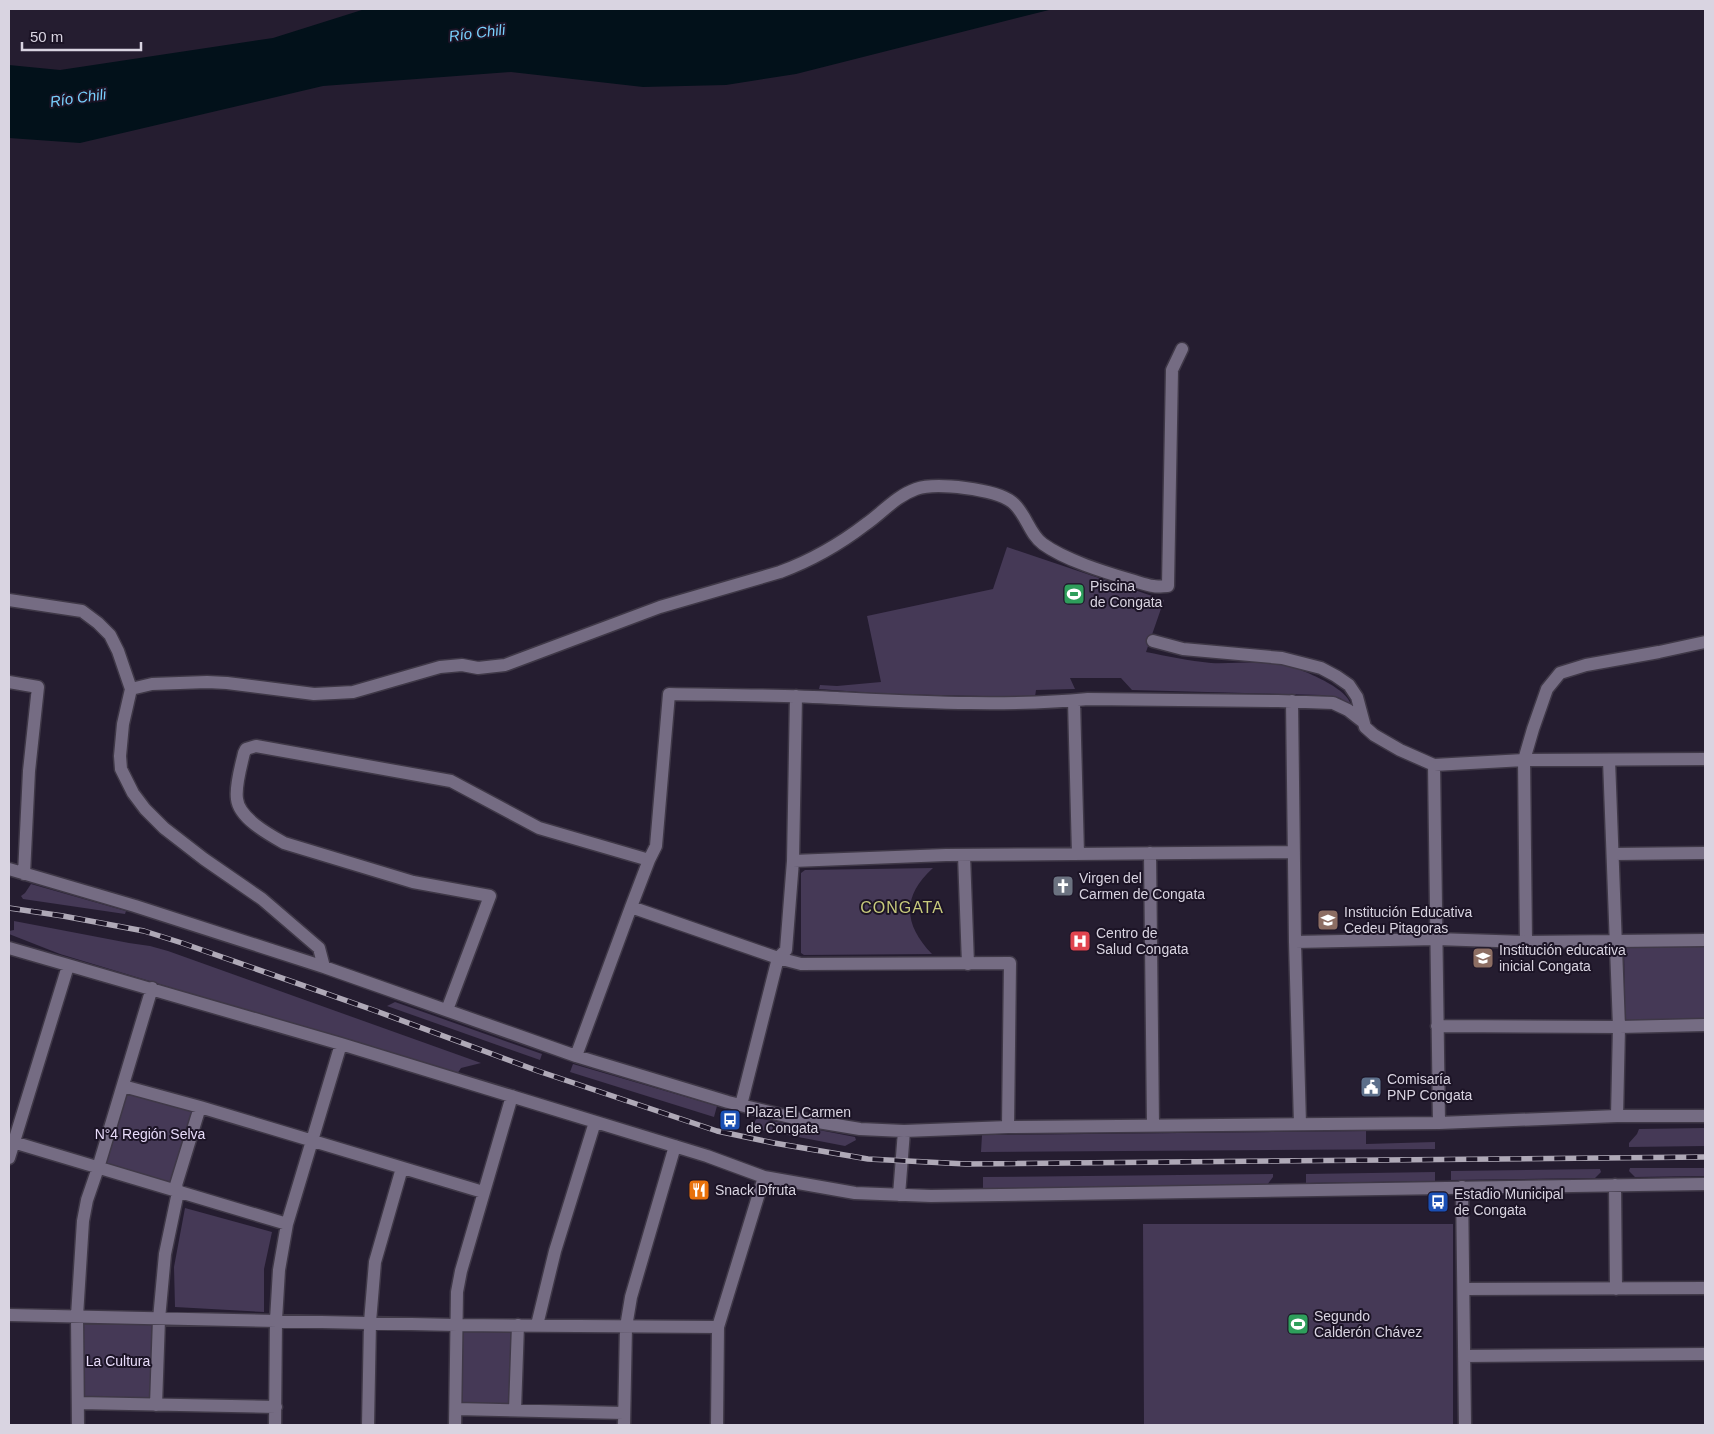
<svg xmlns="http://www.w3.org/2000/svg" width="1714" height="1434" font-family="Helvetica,sans-serif">
  <style>
    .green { fill: #453956 }
    .water { fill: #02111a }
    .lines { fill: none; stroke-linecap: round; stroke-linejoin: round }
    .minor-casing { stroke: #3f3847; stroke-width: 15 }
    .minor { stroke: #756c83; stroke-width: 12 }
    .rail-casing { stroke: #afa9b7; stroke-width: 5.5 }
    .rail { stroke: #1c1426; stroke-width: 4; stroke-dasharray: 11; stroke-linecap: butt }
    .labels { text-anchor: middle; stroke-width: 4; stroke-linejoin: round; paint-order: stroke }
    .poi-label { font-size: 14px; fill: #d9d4e1; stroke: #1c1426; text-anchor: start }
    .park-label { font-size: 14px; fill: #e8dcfa; stroke: #1c1426 }
    .water-label { font-size: 15px; font-style: italic; fill: #78cffc; stroke: #1c1426 }
    .quarter-label { font-size: 16px; letter-spacing: 1px; fill: #c7ca7c; stroke: #1c1426 }
  </style>
  <rect width="100%" height="100%" fill="#251d30"/>
  <path class="green" d="M1007,547L1164,600L1146,652C1167,656 1189,661 1211,663C1234,664 1258,660 1281,664C1297,667 1350,688 1351,706L1340,698L1321,695L1132,690L1121,678H1070L1075,689L1036,690L1035,697L885,694L819,689L820,685L837,686L881,682L867,616L993,589Z
    M933,868C902,896 903,924 932,954L804,955L801,953V873L805,870Z
    M31,884L126,911L125,914L23,899L21,896L25,893Z
    M14,921L129,943L150,946L168,951L481,1063L461,1068L457,1074L60,954L9,934V931L14,930Z
    M1705,945V1019L1625,1021L1624,947Z
    M395,1002L542,1054L540,1060L387,1006Z
    M573,1064L717,1106L714,1117L570,1072Z
    M127,1092L193,1109L171,1182L106,1164Z
    M757,1118L855,1137L856,1140L845,1146L751,1128Z
    M1705,1128V1146L1629,1147V1143L1637,1134L1639,1129Z
    M1366,1131V1144L1435,1142V1149L981,1152L982,1135Z
    M1630,1168H1705V1176L1635,1177L1629,1171Z
    M1600,1169L1601,1172L1595,1178L1451,1180V1171Z
    M1435,1172V1181L1306,1183V1174Z
    M1273,1174V1177L1267,1185L983,1190V1177Z
    M185,1208L272,1232L264,1269V1312L175,1307L174,1267Z
    M1143,1224H1453V1425H1144Z
    M83,1322L154,1324L151,1400L83,1398Z
    M463,1331H511L512,1334L509,1405L462,1404L461,1401L462,1333Z"/>
  <path class="water" d="M365,9H1053L796,74L726,85L643,87L511,72L323,86L80,143L9,138V65L60,70L273,38Z"/>
  <g class="lines">
    <g class="minor-casing">
      <path id="minor" d="M9,600L82,611L98,623L110,635L118,651L131,689L123,724L120,756L121,769L133,793L145,809L164,828L204,859L262,899L319,948L324,967
        M1153,641L1183,649L1282,658L1321,668L1336,676L1349,685L1357,697L1365,727L1374,735L1400,750L1434,765L1524,760L1705,759
        M9,682L38,687L29,771L24,874
        M131,689L152,684L207,682L227,683L314,694L335,693L353,692L440,667L462,665L478,668L505,665L660,607L780,572C810,561 840,544 866,524C882,513 896,496 916,489C936,482 995,489 1012,502C1026,513 1029,534 1043,544C1065,560 1104,572 1131,580C1138,582 1146,585 1153,586C1158,587 1163,586 1168,586L1172,370L1182,349
        M1074,701L1078,854
        M1292,701L1295,942L1300,1124
        M1609,760L1619,1027L1617,1116
        M1434,765L1439,1123
        M1150,853L1153,1125
        M1614,854L1705,853
        M964,855L968,964
        M793,861L946,855L1294,852
        M9,869L135,906L324,967L576,1056L728,1102L794,1118L860,1129L904,1131L1008,1127L1439,1123L1617,1116H1705
        M631,907L778,958L801,964L1010,963L1008,1127
        M1295,942L1436,939L1526,942L1705,940
        M1526,942L1524,760L1533,729L1547,689L1560,673L1586,665L1659,652L1705,642
        M9,948L341,1044L707,1156L764,1177L855,1193L931,1196L1705,1184
        M447,1010L490,896L413,882L284,843C268,834 239,818 237,799C235,786 241,766 244,753L246,749L256,746L451,781L539,828L649,860
        M1437,1026L1619,1027L1705,1025
        M576,1056L631,907L649,860L656,846L669,694C725,695 781,695 837,698C919,702 1006,707 1088,699L1278,701L1333,703L1348,710L1362,721
        M123,1086L200,1107L483,1192
        M741,1105L778,958L786,950L793,861L796,696
        M9,1142H13L287,1224
        M9,1158L68,966
        M1615,1185L1616,1289
        M1462,1187L1465,1425
        M899,1195L904,1131
        M1464,1289L1705,1288
        M9,1315L456,1325L718,1327
        M537,1325L555,1251L595,1122
        M1464,1356L1705,1354
        M79,1403L276,1407
        M156,1405L159,1319L165,1254L178,1192L176,1185L200,1107
        M456,1409L624,1413
        M515,1410L518,1325
        M78,1425L77,1316L83,1221L87,1200L98,1168L152,988
        M275,1425L276,1320L279,1270L287,1224L341,1044
        M368,1425L370,1322L375,1262L402,1168
        M455,1425L457,1292L461,1271L512,1096
        M624,1425L626,1327L631,1297L675,1146
        M717,1425L718,1327L764,1177"/>
    </g>
    <use href="#minor" class="minor"/>
    <g class="rail-casing">
      <path id="rail" d="M9,908L63,916L144,931L182,943L376,1011L538,1071L717,1131L774,1143L868,1159L966,1164L1705,1157"/>
    </g>
    <use href="#rail" class="rail"/>
  </g>
  <defs>
    <g id="stadium-square" transform="scale(1.125)"><rect x="-9" y="-9" width="18" height="18" rx="4" fill="#2e9e5b" stroke="#1c1426"/><path d="M0-5a6.5 5 0 1 0 0 10a6.5 5 0 1 0 0-10ZM-3.5-1.8h7v3.6h-7Z" fill="#fff"/></g>
    <g id="church-square" transform="scale(1.125)"><rect x="-9" y="-9" width="18" height="18" rx="4" fill="#6b7280" stroke="#1c1426"/><path d="M-1.2-6h2.4v3.5h3.3v2.4h-3.3V6h-2.4V-.1h-3.3v-2.4h3.3Z" fill="#fff"/></g>
    <g id="school-square" transform="scale(1.125)"><rect x="-9" y="-9" width="18" height="18" rx="4" fill="#8d6e63" stroke="#1c1426"/><path d="M0-5L7-2L0 1L-7-2ZM-4 1L0 2.5L4 1V4Q0 6-4 4Z" fill="#fff"/></g>
    <g id="hospital-square" transform="scale(1.125)"><rect x="-9" y="-9" width="18" height="18" rx="4" fill="#e0444e" stroke="#1c1426"/><path d="M-5-5h3v3.5h4V-5h3V5h-3V1.5h-4V5h-3Z" fill="#fff"/></g>
    <g id="civic-square" transform="scale(1.125)"><rect x="-9" y="-9" width="18" height="18" rx="4" fill="#5c6f8a" stroke="#1c1426"/><path d="M-.6-6.5H3V-4.5H.6V-3L4-1V1h2V6H-6V1h2V-1L-.6-3ZM-1.2 2.5V6h2.4V2.5Z" fill="#fff"/></g>
    <g id="bus-square" transform="scale(1.125)"><rect x="-9" y="-9" width="18" height="18" rx="4" fill="#1a4fb4" stroke="#1c1426"/><path d="M-5-6H5V4H4V6H2V4H-2V6H-4V4H-5ZM-3.5-4V0h7V-4ZM-3.5 1.2v1.5H-2V1.2ZM2 1.2v1.5H3.5V1.2Z" fill="#fff"/></g>
    <g id="restaurant-square" transform="scale(1.125)"><rect x="-9" y="-9" width="18" height="18" rx="4" fill="#e8710a" stroke="#1c1426"/><path d="M-5-6h1v4h1v-4h1v4h1v-4h1v5L-1.5 .5V6h-2V.5L-5-1ZM5-6V6H3V1.5H1.5Q1.5-4 5-6Z" fill="#fff"/></g>
  </defs>
  <g fill-rule="evenodd">
    <use href="#stadium-square" x="1074" y="594"/>
    <use href="#church-square" x="1063" y="886"/>
    <use href="#school-square" x="1328" y="920"/>
    <use href="#hospital-square" x="1080" y="941"/>
    <use href="#school-square" x="1483" y="958"/>
    <use href="#civic-square" x="1371" y="1087"/>
    <use href="#bus-square" x="730" y="1120"/>
    <use href="#restaurant-square" x="699" y="1190"/>
    <use href="#bus-square" x="1438" y="1202"/>
    <use href="#stadium-square" x="1298" y="1324"/>
  </g>
  <g class="labels">
    <g class="poi-label">
      <text x="1090" y="591">Piscina<tspan x="1090" dy="16">de Congata</tspan></text>
      <text x="1079" y="883">Virgen del<tspan x="1079" dy="16">Carmen de Congata</tspan></text>
      <text x="1344" y="917">Institución Educativa<tspan x="1344" dy="16">Cedeu Pitagoras</tspan></text>
      <text x="1096" y="938">Centro de<tspan x="1096" dy="16">Salud Congata</tspan></text>
      <text x="1499" y="955">Institución educativa<tspan x="1499" dy="16">inicial Congata</tspan></text>
      <text x="1387" y="1084">Comisaría<tspan x="1387" dy="16">PNP Congata</tspan></text>
      <text x="746" y="1117">Plaza El Carmen<tspan x="746" dy="16">de Congata</tspan></text>
      <text x="715" y="1195">Snack Dfruta</text>
      <text x="1454" y="1199">Estadio Municipal<tspan x="1454" dy="16">de Congata</tspan></text>
      <text x="1314" y="1321">Segundo<tspan x="1314" dy="16">Calderón Chávez</tspan></text>
    </g>
    <g class="park-label">
      <text x="150" y="1139">N°4 Región Selva</text>
      <text x="118" y="1366">La Cultura</text>
    </g>
    <g class="water-label">
      <text transform="translate(477 33) rotate(-7)" y="5">Río Chili</text>
      <text transform="translate(78 98) rotate(-8)" y="5">Río Chili</text>
    </g>
    <g class="quarter-label">
      <text x="902" y="913">CONGATA</text>
    </g>
  </g>
  <rect width="1714" height="1434" fill="none" stroke="#d9d4e1" stroke-width="20"/>
  <path d="M22 42v8h119v-8" fill="none" stroke="#d9d4e1" stroke-width="2.5"/>
  <text x="30" y="42" font-size="15" fill="#d9d4e1" stroke="#1c1426" stroke-width="4" paint-order="stroke">50 m</text>
</svg>
